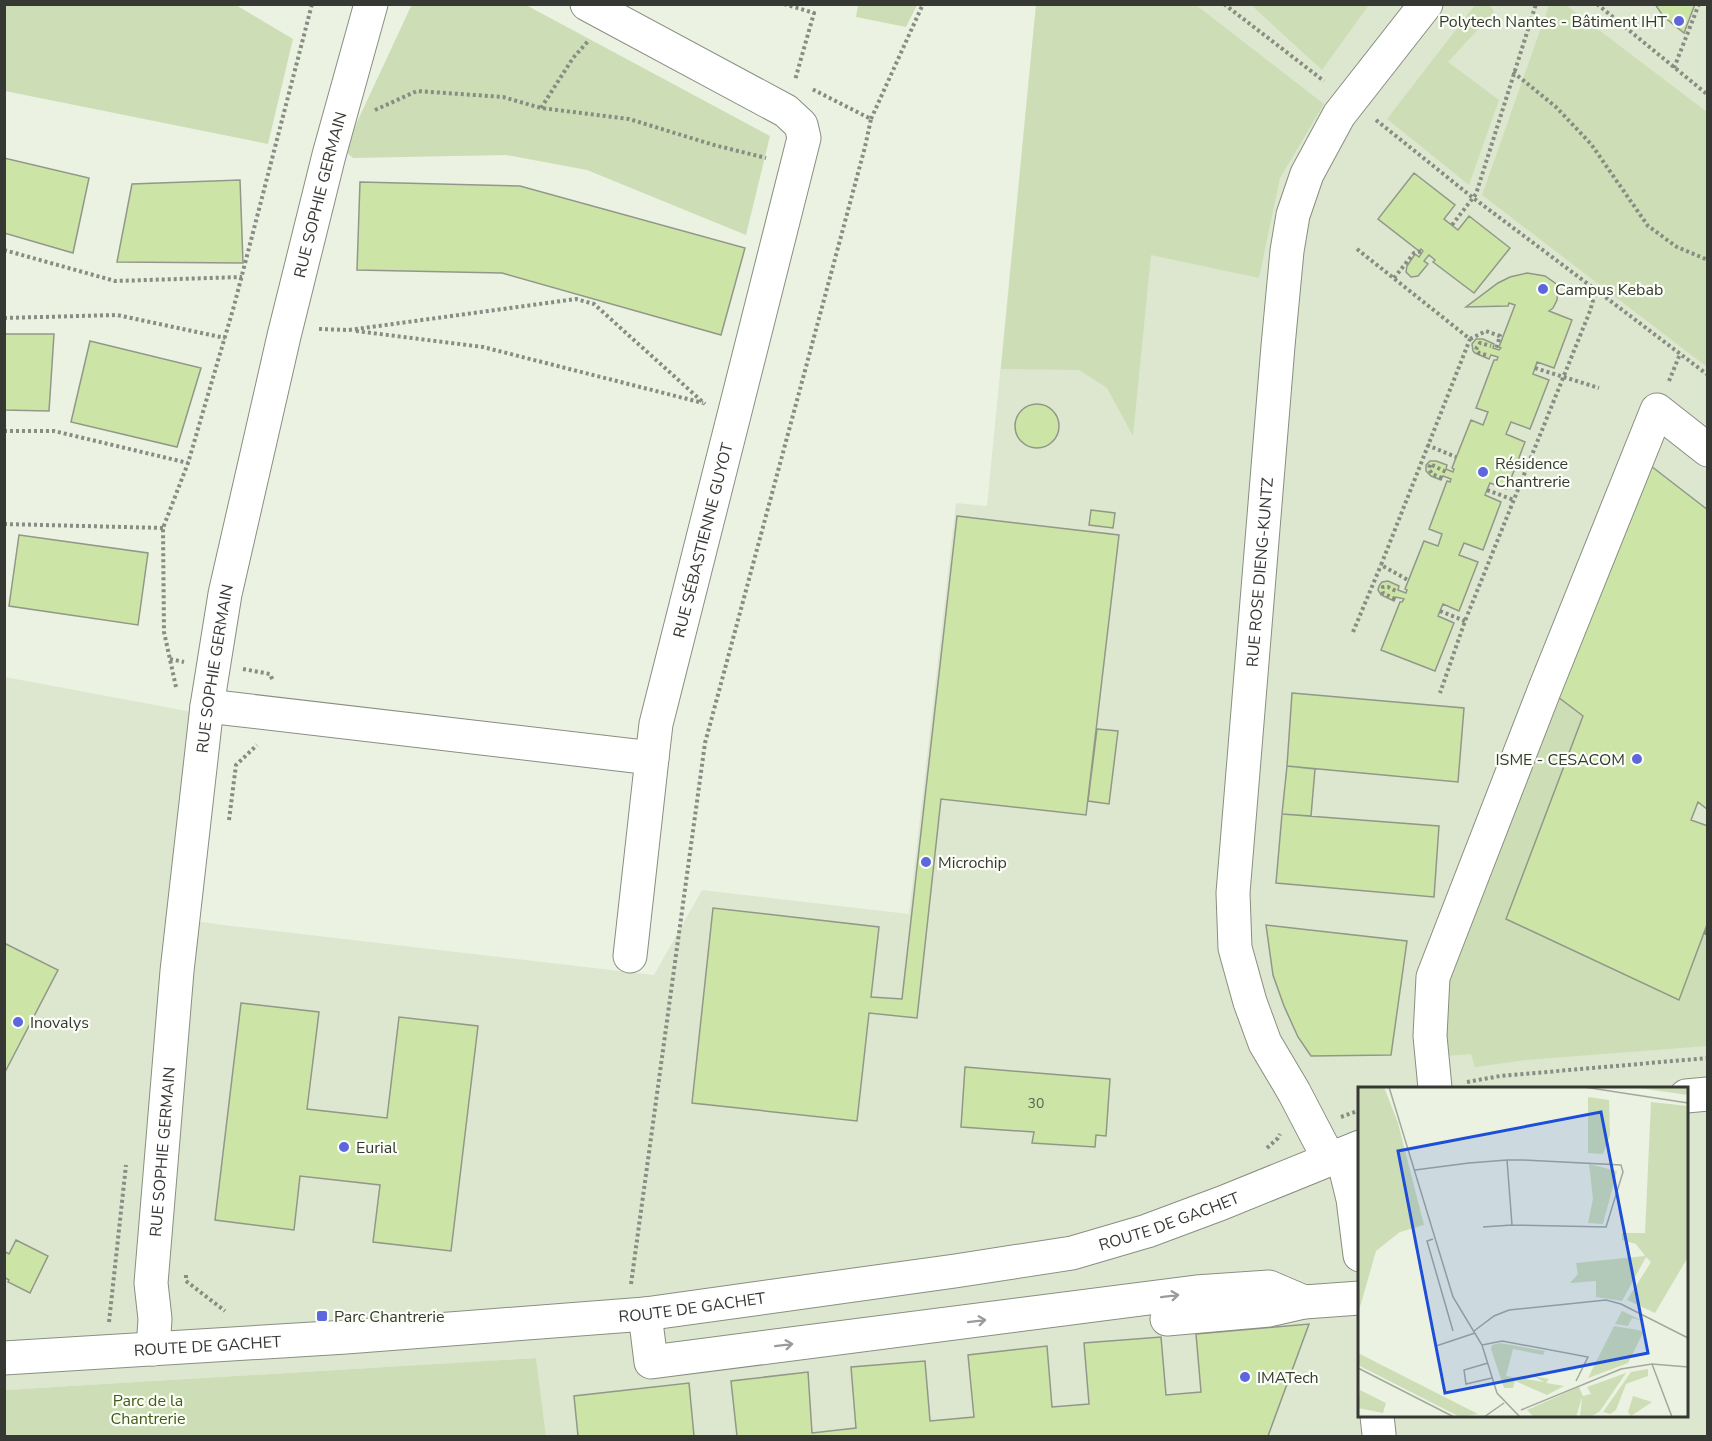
<svg xmlns="http://www.w3.org/2000/svg" width="1712" height="1441" font-family="'Nunito Sans',sans-serif">
  <style>
    .built { fill: #dde7cf; fill-rule: evenodd }
    .green { fill: #cddeb6 }
    .building { fill: #cce5a7; stroke: #929889; stroke-width: 1.5 }
    .lines { fill: none; stroke-linecap: round; stroke-linejoin: round }
    .minor-casing { stroke: #888f80; stroke-width: 35 }
    .path { stroke: #888d83; stroke-width: 4; stroke-dasharray: 3 3; stroke-linecap: butt }
    .minor { stroke: #fff; stroke-width: 33 }
    .oneway { stroke: #9a9c99 }
    .poi-dot { fill: #5d66dd; stroke: #fafef4; stroke-width: 2 }
    .labels { text-anchor: middle; stroke-width: 4.5; stroke-linejoin: round; paint-order: stroke }
    .number-label { font-size: 14px; fill: #5c6450 }
    .poi-label { font-size: 16px; fill: #363933; stroke: #fafef4; text-anchor: start }
    .street-label { font-size: 16px; fill: #363933; stroke: #fafef4 }
    .park-label { font-size: 16px; fill: #445a1a; stroke: #fafef4 }
    .inset-road { fill: none; stroke: #a3a89c; stroke-width: 1.5 }
    .view { fill: #1d4ed8; fill-opacity: 0.15; stroke: #1d4ed8; stroke-width: 3 }
    .inset-edge { fill: none; stroke: #363933; stroke-width: 3 }
  </style>
  <rect width="100%" height="100%" fill="#ebf2e2"/>
  <path class="built" d="M1036,5H1251L1322,69L1369,5H1707V1436H546L536,1358L5,1390V677L192,712L167,917L223,925L654,975L702,890L909,914L956,503L987,506ZM1360,1088H1686V1416H1360Z"/>
  <path class="green" d="M412,4L526,5L770,136L746,235L587,170L506,155L353,158L344,150Z
    M4,5H236L293,39L268,144L5,91Z
    M858,5V4L917,5L906,27L856,17Z
    M1036,5H1196L1324,104L1280,178L1259,278L1151,255L1133,436L1107,388L1079,370L1001,369Z
    M1251,5H1369L1322,70Z
    M1475,5H1490L1494,12L1448,62L1499,100L1469,185L1387,119Z
    M1549,5H1566L1707,112V367L1482,195Z
    M1558,697L1583,716L1506,919L1678,1000L1707,923V1046L1526,1060L1475,1067L1471,1054L1447,1056L1443,996Z
    M536,1358L546,1436H5V1390Z"/>
  <path class="building" d="M1655,4H1695L1684,33L1663,16Z
    M4,158L89,178L73,253L4,233Z
    M1414,173L1455,205L1444,219L1458,230L1469,216L1510,248L1474,293L1433,262L1435,260L1429,255L1424,261L1428,264L1418,276L1411,277L1406,272L1407,266L1415,254L1419,257L1423,251L1421,249L1419,251L1378,219Z
    M240,180L243,263L117,262L132,184Z
    M360,182L520,186L745,248L721,335L502,273L357,270Z
    M1527,273L1545,276L1555,283L1558,288L1557,300L1553,308L1549,311L1572,320L1554,368L1537,362L1533,374L1549,380L1530,429L1511,422L1506,434L1525,442L1507,489L1490,483L1487,490L1485,495L1501,502L1483,550L1464,543L1459,555L1478,562L1459,611L1443,604L1440,611L1438,616L1454,623L1435,671L1381,650L1400,602H1402L1404,599L1396,597L1394,601L1381,595L1378,590L1379,586L1382,582L1388,581L1399,586L1398,590L1406,593L1407,590L1405,589L1424,541L1438,546L1442,534L1429,529L1447,481L1450,482L1451,479L1443,476L1441,480L1431,476L1426,471V465L1430,461H1436L1447,465L1446,469L1453,472L1454,469L1452,468L1471,420L1483,425L1488,412L1476,408L1494,360H1497L1498,357L1491,355L1489,359L1475,353L1473,351L1472,344L1476,339H1483L1494,344L1493,348L1499,350L1501,348L1499,347L1515,305L1509,303L1508,306L1466,307L1498,283L1510,277Z
    M4,334H54L49,411L4,410Z
    M90,341L201,368L177,447L71,422Z
    M1015 426a22 22 0 1 1 44 0a22 22 0 1 1-44 0Z
    M1651,466L1708,510V810L1698,802L1691,820L1708,826V922L1679,1000L1506,919L1583,716L1558,697Z
    M1091,510L1115,513L1113,528L1089,525Z
    M957,516L1119,535L1086,815L941,799L917,1018L869,1013L857,1121L692,1103L713,908L879,927L871,997L902,999Z
    M19,535L148,553L138,625L9,606Z
    M1292,693L1464,708L1458,782L1287,766Z
    M1097,729L1118,731L1109,804L1088,801Z
    M1287,766L1315,769L1311,816L1282,814Z
    M1282,814L1439,826L1434,897L1276,883Z
    M1266,925L1407,941L1391,1055L1311,1056L1298,1037L1284,1006L1273,975Z
    M4,943L58,970L4,1074Z
    M241,1003L319,1012L307,1109L387,1118L399,1017L478,1026L451,1251L373,1242L380,1185L300,1176L294,1230L215,1220Z
    M965,1067L1110,1079L1106,1136L1096,1135L1095,1147L1032,1143L1034,1132L961,1127Z
    M16,1240L48,1256L30,1293L8,1282L9,1280L4,1277V1251L9,1254Z
    M1309,1324L1268,1436H737L731,1381L808,1372L812,1433L856,1428L851,1367L925,1361L930,1421L974,1417L968,1355L1047,1346L1052,1407L1089,1404L1084,1343L1161,1337L1166,1395L1201,1392L1196,1334Z
    M689,1383L694,1436H578L574,1396Z"/>
  <g class="lines">
    <g class="minor-casing">
      <g id="minor">
        <path id="s1" d="M207,706L652,758L656,724L804,138L801,125L786,111L587,4"/>
        <path d="M630,956L652,758"/>
        <path d="M1435,1088L1430,1036L1433,977L1544,691L1657,410L1708,450"/>
        <path d="M1686,1096L1708,1094"/>
        <path d="M1342,1154L1353,1199L1360,1255"/>
        <path id="s2" d="M1329,1159L1294,1092L1265,1043L1250,1002L1235,948L1233,893L1278,346L1287,251L1293,215L1307,174L1339,115L1426,4"/>
        <path d="M645,1314L651,1362L1196,1292L1269,1287L1304,1302"/>
        <path d="M1167,1319L1269,1310L1304,1302L1360,1298"/>
        <path id="s3" d="M153,1349L155,1319L151,1283L177,971L207,706L225,594L284,336L329,155L371,4"/>
        <path id="s4" d="M4,1358L346,1337L645,1314L955,1271L1072,1253L1147,1231L1222,1203L1360,1147"/>
        <path d="M1377,1416L1379,1434"/>
      </g>
    </g>
    <path class="path" d="M784,4L814,13L795,80
      M1224,4L1324,81
      M1597,4L1708,95
      M1674,68L1699,4
      M1513,72L1556,107L1591,144L1648,226L1677,247L1708,260
      M541,108L573,58L589,40
      M375,110L417,91L503,97L541,108L629,119L714,145L766,158
      M871,119L923,4
      M1376,120L1472,197L1596,290L1590,311L1465,621L1440,693
      M1452,225L1476,194L1536,4
      M1357,249L1470,339L1381,565L1408,580
      M4,250L115,281L242,277
      M1394,278L1414,253L1423,251
      M1596,290L1708,375
      M4,318L117,315L225,338
      M319,329L349,330L576,299L594,304L705,404
      M356,331L483,347L703,403
      M1470,339L1486,331L1500,336L1496,349
      M1486,355L1479,353L1476,350L1477,347L1480,343L1491,346
      M1535,368L1599,388
      M1669,381L1680,354
      M4,431H54L188,463
      M1427,445L1456,457
      M1442,478L1432,474L1429,469L1430,464L1446,472
      M1487,490L1514,500
      M4,524L163,528
      M1395,599L1383,593L1382,590L1383,587H1388L1396,591
      M1440,611L1465,621
      M1353,632L1381,565
      M170,659L184,662
      M243,669L270,674L273,681
      M176,687L164,632L163,528L188,463L234,306L312,4
      M229,820L236,765L257,745
      M1704,932L1708,934
      M1467,1082L1500,1076L1708,1058
      M1341,1117L1360,1110
      M1267,1148L1278,1138L1280,1134
      M186,1275V1281L225,1311
      M631,1284L705,743L865,147L871,119L812,89
      M109,1322L126,1165"/>
    <use href="#minor" class="minor"/>
  </g>
  <defs><path id="oneway-shaft" d="M-6 0H5M1.5-3L5.5 0L1.5 3" fill="none" stroke-width="1.6" stroke-linecap="round" stroke-linejoin="round" transform="scale(1.5)"/></defs>
  <g class="oneway">
    <use href="#oneway-shaft" transform="translate(1170 1296) rotate(-7)"/>
    <use href="#oneway-shaft" transform="translate(977 1321) rotate(-7)"/>
    <use href="#oneway-shaft" transform="translate(784 1345) rotate(-7)"/>
  </g>
  <g class="poi-dot">
    <circle cx="1679" cy="21" r="6"/>
    <circle cx="1543" cy="289" r="6"/>
    <circle cx="1483" cy="472" r="6"/>
    <circle cx="1637" cy="759" r="6"/>
    <circle cx="926" cy="862" r="6"/>
    <circle cx="18" cy="1022" r="6"/>
    <circle cx="344" cy="1147" r="6"/>
    <rect x="316" y="1310" width="12" height="12" rx="3"/>
    <circle cx="1245" cy="1377" r="6"/>
  </g>
  <g class="labels">
    <g class="number-label">
      <text x="1036" y="1108">30</text>
    </g>
    <g class="poi-label">
      <text x="1667" y="27" text-anchor="end">Polytech Nantes - Bâtiment IHT</text>
      <text x="1555" y="295">Campus Kebab</text>
      <text x="1495" y="469">Résidence<tspan x="1495" dy="18">Chantrerie</tspan></text>
      <text x="1625" y="765" text-anchor="end">ISME - CESACOM</text>
      <text x="938" y="868">Microchip</text>
      <text x="30" y="1028">Inovalys</text>
      <text x="356" y="1153">Eurial</text>
      <text x="334" y="1322">Parc Chantrerie</text>
      <text x="1257" y="1383">IMATech</text>
    </g>
    <g class="street-label">
      <text dy="6" stroke="none"><textPath href="#s3" startOffset="1170">RUE SOPHIE GERMAIN</textPath></text>
      <text dy="6" stroke="none"><textPath href="#s1" startOffset="672">RUE SÉBASTIENNE GUYOT</textPath></text>
      <text dy="6" stroke="none"><textPath href="#s2" startOffset="609">RUE ROSE DIENG-KUNTZ</textPath></text>
      <text dy="6" stroke="none"><textPath href="#s3" startOffset="684">RUE SOPHIE GERMAIN</textPath></text>
      <text dy="6" stroke="none"><textPath href="#s3" startOffset="198">RUE SOPHIE GERMAIN</textPath></text>
      <text dy="6" stroke="none"><textPath href="#s4" startOffset="1176">ROUTE DE GACHET</textPath></text>
      <text dy="6" stroke="none"><textPath href="#s4" startOffset="690">ROUTE DE GACHET</textPath></text>
      <text dy="6" stroke="none"><textPath href="#s4" startOffset="204">ROUTE DE GACHET</textPath></text>
    </g>
    <g class="park-label">
      <text x="148" y="1406">Parc de la<tspan x="148" dy="18">Chantrerie</tspan></text>
    </g>
  </g>
  <g transform="translate(1358 1087)">
    <rect width="330" height="330" fill="#ebf2e2"/>
    <path d="M0,0H26L40,36L66,138L42,145L18,164L0,227ZM330,0V8L281,1V0ZM230,10L251,13L252,48L245,67L230,66ZM293,15L330,19V170L297,226L269,213L293,175L288,170L264,214L238,210V194L212,196L220,187L218,176L287,169L278,157L264,153V146H287ZM231,77L259,84L245,137L230,136L235,112ZM264,224L285,234L274,231L270,239L257,237ZM256,239L286,244L270,276L230,291ZM142,256L187,264L185,268L155,262L148,289L186,295L175,289L191,292L188,296L206,299L189,308L157,294L155,301H146L133,262L134,258ZM0,266L120,327L102,330L0,278ZM290,282V289L268,297L258,323L252,327L245,325L273,285ZM268,286L242,324L233,330H222L224,310L218,330H176L169,323L221,300L225,309L233,307L229,300ZM2,303L28,316L25,326L0,321ZM275,309L294,315L273,329L270,325Z" fill="#cddeb6"/>
    <path class="inset-road" d="M31,0L95,210L124,258L139,306L162,330M226,0L330,16M57,83L111,76L149,73H165L263,78L265,85L248,140L154,138L149,73M125,140L154,138M75,152L69,154L95,244M116,244L136,229L151,223L248,213L263,217L330,251M124,258L144,254L230,270L218,294M78,259L117,246M130,276L106,283L108,297L134,291M294,277L314,330M0,281L96,330M163,323L263,282L294,277L330,280M126,330L146,316"/>
    <path class="view" d="M243,25L290,266L87,306L40,64Z"/>
    <rect width="330" height="330" class="inset-edge"/>
  </g>
  <rect width="1712" height="1441" fill="none" stroke="#363933" stroke-width="12"/>
</svg>
